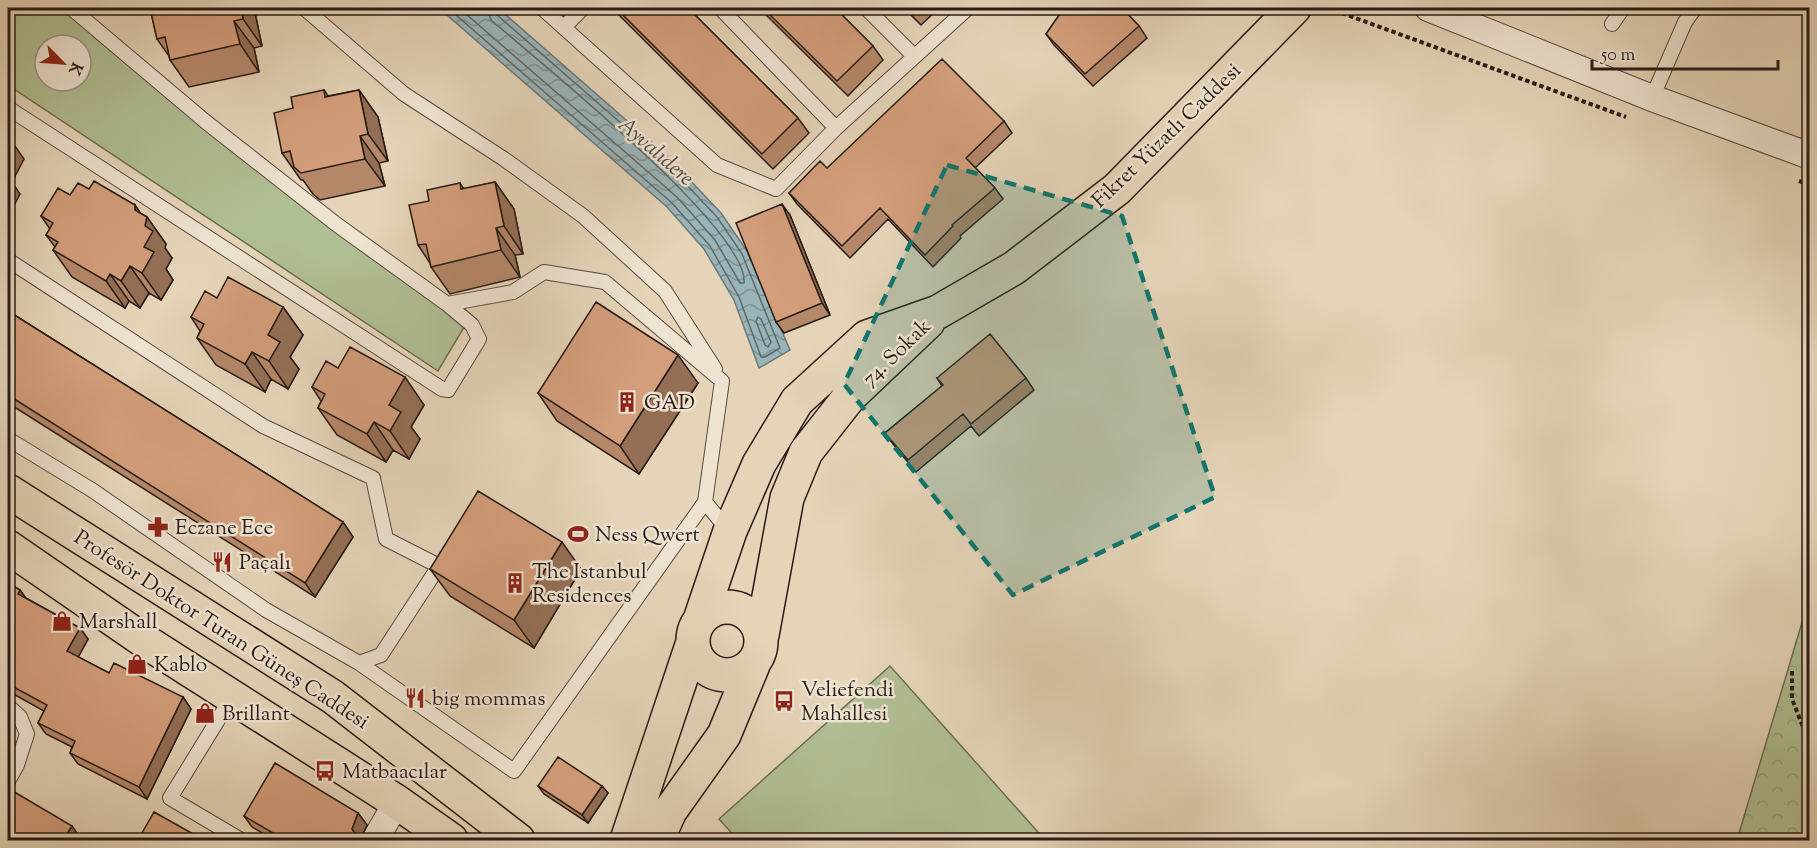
<svg xmlns="http://www.w3.org/2000/svg" width="1817" height="848" font-family="'Sorts Mill Goudy',serif">
  <style>
    .grass { fill: #b0be93; stroke: #6c6c54; stroke-width: 1.5; fill-rule: evenodd }
    .forest { fill: url(#forest-crowns); stroke: #6c6c54; stroke-width: 1.5 }
    .water { fill: url(#water-waves); stroke: #6c7778; stroke-width: 1.5 }
    .lines { fill: none; stroke-linecap: round; stroke-linejoin: round }
    .shore { stroke: #606868; stroke-width: 1.5 }
    .service-casing { stroke: #56493e; stroke-width: 16 }
    .minor-casing { stroke: #56493e; stroke-width: 28 }
    .primary-casing { stroke: #271b16; stroke-width: 36 }
    .path { stroke: #271b16; stroke-width: 4; stroke-dasharray: 4.5 3; stroke-linecap: butt }
    .service { stroke: #eee3d1; stroke-width: 14 }
    .minor { stroke: #eee3d1; stroke-width: 26 }
    .primary { stroke: #e5d4b8; stroke-width: 33 }
    .wall { fill: #b5886a; stroke: #271b16; stroke-width: 1.5 }
    .shaded-wall { fill: #946f56; stroke: #271b16; stroke-width: 1.5 }
    .building { fill: #d39e7b; stroke: #271b16; stroke-width: 1.5 }
    .marked { fill: #0f766e; fill-opacity: 0.2; stroke: #0f766e; stroke-width: 4.5; stroke-dasharray: 12 8; stroke-linejoin: round }
    .labels { text-anchor: middle; stroke-width: 5; stroke-linejoin: round; paint-order: stroke }
    .street-label { font-size: 21px; fill: #271b16; stroke: #eee3d1 }
    .poi-label { font-size: 21px; fill: #271b16; stroke: #eee3d1; text-anchor: start }
    .water-label { font-size: 22px; font-style: italic; fill: #4a4947; stroke: #eee3d1 }
  </style>
  <defs>
    <pattern id="forest-crowns" width="20" height="18" patternUnits="userSpaceOnUse" patternTransform="scale(1.5)"><rect width="20" height="18" fill="#b0be93"/><path d="M2 6a3 3 0 1 1 6 0M12 15a3 3 0 1 1 6 0" fill="none" stroke="#97a37e"/></pattern>
    <pattern id="water-waves" width="16" height="10" patternUnits="userSpaceOnUse" patternTransform="scale(1.5)"><rect width="16" height="10" fill="#9ab5b9"/><path d="M0 5q4-4 8 0t8 0" fill="none" stroke="#7e9295"/></pattern>
  </defs>
  <rect width="100%" height="100%" fill="#e5d4b8"/>
  <filter id="stains"><feTurbulence type="fractalNoise" baseFrequency=".00333" numOctaves="4"/><feColorMatrix values="0 0 0 0 .2 0 0 0 0 .09 0 0 0 0 .02 0 0 0 .5 -.17"/></filter>
  <radialGradient id="worn" r=".72"><stop offset=".6" stop-color="#630" stop-opacity="0"/><stop offset="1" stop-color="#630" stop-opacity=".3"/></radialGradient>
  <path class="grass" d="M8,8H77L466,324L438,371L8,85ZM45,45H81V81H45Z
    M890,666L1045,840H738L719,819Z"/>
  <path class="forest" d="M1809,599V840H1737Z"/>
  <path class="water" d="M439,8H498L666,155L721,213L747,251L790,350L759,368L734,300L704,249L667,207Z"/>
  <g class="lines">
    <path class="shore" d="M448,8L672,203L710,246L739,297L761,357H765L780,348L742,254L717,217L662,159L497,15L494,8
      M459,8L677,197L715,240L740,283H744C750,231 536,59 491,20L487,8
      M758,317L761,319L771,342L768,347L765,345L756,321Z"/>
    <g class="service-casing">
      <path id="service" d="M71,8L206,122L336,224L447,304L513,292L544,272L605,282L722,381L705,502L728,530
        M304,8L404,94L504,159L583,216L665,291L715,369
        M542,8L717,165L776,189L836,128L968,8
        M720,8L836,128
        M866,8L913,55
        M1612,24L1623,8
        M564,27L583,8
        M1652,98L1685,22L1695,8
        M8,108L442,389L448,390L479,339L472,325L447,304
        M8,260L263,426L373,478L386,539L439,566L381,655L359,663
        M8,439L92,490L266,610L359,663L514,771L705,502
        M232,697L170,798L241,840
        M8,706L20,717L27,734L17,765L8,781"/>
    </g>
    <g class="minor-casing">
      <path id="minor" d="M1428,8L1652,98L1810,156
        M375,840L397,802"/>
    </g>
    <g class="primary-casing">
      <path id="primary" d="M8,491L333,697L518,840
        M8,547L143,640L397,802L451,840
        M693 641a34 34 0 1 1 68 0a34 34 0 1 1-68 0Z
        M700,620L730,531L759,464L797,401L867,337L938,312L1014,268L1117,189L1294,8
        M762,635L787,498L806,452L850,396L928,322
        M627,840L693,642
        M657,840L670,811L724,735L753,665"/>
    </g>
    <path class="path" d="M1328,8L1626,117
      M1799,181L1810,185
      M1792,671V699L1810,745"/>
    <use href="#service" class="service"/>
    <use href="#minor" class="minor"/>
    <use href="#primary" class="primary"/>
  </g>
  <path class="wall" d="M150,8H254L262,46L254,48L259,72L189,87L170,60L169,56L157,39Z
    M555,8H571L563,15Z
    M614,8H688L798,118L809,133L773,169L619,15Z
    M759,8H835L873,46L883,60L848,96Z
    M904,8H939L921,25Z
    M1060,8H1122L1139,26L1147,38L1093,86L1054,45L1046,34L1063,10Z
    M324,90L328,96L359,90L378,117L388,161L379,163L385,186L320,200L313,194L303,180H301L282,153L293,108Z
    M1004,121L1012,133L975,168L995,188L1003,199L960,236L961,238L933,267L888,219L850,258L797,204L789,193L827,168Z
    M495,182L514,209L523,254L515,255L520,277L450,294L431,267L430,263L418,245L429,201L460,183L464,189Z
    M89,189L135,205L140,213L147,217L166,244L165,248L172,258L166,269L173,280L161,300L149,293L140,308L129,301L125,308L72,277L53,250L55,247L46,235L50,229L41,216L70,195Z
    M790,215L830,315L784,333L776,322Z
    M217,298L283,307L303,335L290,357L299,369L288,389L271,379L265,392L216,365L197,338L200,331L191,317Z
    M8,311L343,522L353,537L315,597L8,403Z
    M338,368L424,405L411,427L420,439L409,459L393,450L386,462L337,435L318,408L321,401L312,387Z
    M937,378H1026L1034,390L979,436L971,426L916,472L893,444L885,433L942,386Z
    M698,383L639,474L557,421L538,393Z
    M430,569H581L534,648L450,596Z
    M8,583L20,590L26,598L80,628L88,639L78,657L109,673L183,697L191,709L147,799L78,764L70,753L72,747L46,734L38,723L44,711L8,691Z
    M538,786H602L608,793L588,823L544,794Z
    M358,813L367,825L360,840H274L252,827L244,816Z"/>
  <path class="shaded-wall" d="M241,8H254L262,46L243,19Z
    M234,21L254,48L259,72L240,44Z
    M359,90L378,117L388,161L368,134Z
    M8,136L24,159L12,182L20,194L10,213L8,210Z
    M360,136L379,163L385,186L365,159Z
    M495,182L514,209L523,254L504,226Z
    M782,204L790,215L830,315L822,303Z
    M135,205L146,222L147,217L166,244L165,248L172,258L166,269L173,280L161,300L142,273L145,226L135,210Z
    M496,228L515,255L520,277L501,250Z
    M130,266L149,293L140,308L121,281Z
    M110,274L129,301L125,308L106,281Z
    M283,307L303,335L290,357L299,369L288,389L269,361L268,335Z
    M252,352L271,379L265,392L245,364Z
    M678,355L698,383L639,474L620,446Z
    M405,377L424,405L411,427L420,439L409,459L390,431L389,405Z
    M374,422L393,450L386,462L367,434Z
    M343,522L353,537L315,597L305,583Z
    M562,542L581,569L534,648L514,620Z
    M20,590L28,602L18,594Z
    M80,628L88,639L75,663L67,651Z
    M183,697L191,709L147,799L139,787Z
    M602,786L608,793L588,823L582,815Z
    M358,813L367,825L360,840H359L352,829Z
    M72,826L82,840H63Z"/>
  <path class="building" d="M150,8H241L243,19L234,21L240,44L170,60L165,37L157,39Z
    M616,8H688L798,118L762,154Z
    M763,8H835L873,46L837,81Z
    M1064,8H1122L1139,26L1085,74L1046,34Z
    M942,59L1004,121L966,158L995,188L952,225L953,226L925,255L880,208L842,246L789,193L820,161L827,168Z
    M324,90L325,97L359,90L368,134L360,136L365,159L301,173L294,167L290,151L282,153L274,113L293,108L291,97Z
    M94,181L135,205V210L147,217L145,226L153,231L144,247L154,252L142,273L130,266L121,281L110,274L106,281L53,250L58,242L46,235L53,223L41,216L58,188L70,195L78,183L89,189Z
    M495,182L504,226L496,228L501,250L431,267L426,244L418,245L409,205L429,201L427,190L460,183L461,189Z
    M782,204L822,303L776,322L736,223Z
    M228,277L283,307L268,335L280,342L269,361L252,352L245,364L197,338L204,324L191,317L205,291L217,298Z
    M596,302L678,355L620,446L538,393Z
    M8,311L343,522L305,583L8,395Z
    M990,334L1026,378L971,424L963,414L908,460L885,433L943,385L937,378Z
    M350,347L405,377L389,405L401,412L390,431L374,422L367,434L318,408L325,394L312,387L326,361L338,368Z
    M478,491L562,542L514,620L430,569Z
    M8,583L20,590L18,594L80,628L67,651L109,673L114,663L183,697L139,787L70,753L75,741L38,723L47,705L8,684Z
    M558,757L602,786L582,815L538,786Z
    M275,763L358,813L352,829L359,840H285L244,816Z
    M11,790L72,826L63,840H8V796Z
    M154,812L204,840H138Z"/>
  <path class="marked" d="M947,165L1122,216L1215,497L1013,595L844,384Z"/>
  <defs>
    <g id="building-bare" transform="scale(1.62)"><path d="M-4-6H4V6H1V3H-1V6H-4ZM-2.5-4.3h1.7v1.8h-1.7ZM.8-4.3h1.7v1.8H.8ZM-2.5-1h1.7V.8h-1.7ZM.8-1h1.7V.8H.8Z" fill="#8f2418" stroke="#eee3d1" stroke-width="2.5" paint-order="stroke"/></g>
    <g id="pharmacy-bare" transform="scale(1.62)"><path d="M-2-6h4v4h4v4h-4v4h-4v-4h-4v-4h4Z" fill="#8f2418" stroke="#eee3d1" stroke-width="2.5" paint-order="stroke"/></g>
    <g id="stadium-bare" transform="scale(1.62)"><path d="M0-5a6.5 5 0 1 0 0 10a6.5 5 0 1 0 0-10ZM-3.5-1.8h7v3.6h-7Z" fill="#8f2418" stroke="#eee3d1" stroke-width="2.5" paint-order="stroke"/></g>
    <g id="restaurant-bare" transform="scale(1.62)"><path d="M-5-6h1v4h1v-4h1v4h1v-4h1v5L-1.5 .5V6h-2V.5L-5-1ZM5-6V6H3V1.5H1.5Q1.5-4 5-6Z" fill="#8f2418" stroke="#eee3d1" stroke-width="2.5" paint-order="stroke"/></g>
    <g id="shop-bare" transform="scale(1.62)"><path d="M-5-2.5h2.3a2.7 3.5 0 0 1 5.4 0H5L5.5 6h-11ZM-1.5-2.5h3a1.5 2.3 0 0 0-3 0Z" fill="#8f2418" stroke="#eee3d1" stroke-width="2.5" paint-order="stroke"/></g>
    <g id="bus-bare" transform="scale(1.62)"><path d="M-5-6H5V4H4V6H2V4H-2V6H-4V4H-5ZM-3.5-4V0h7V-4ZM-3.5 1.2v1.5H-2V1.2ZM2 1.2v1.5H3.5V1.2Z" fill="#8f2418" stroke="#eee3d1" stroke-width="2.5" paint-order="stroke"/></g>
  </defs>
  <g fill-rule="evenodd">
    <use href="#building-bare" x="627" y="402"/>
    <use href="#pharmacy-bare" x="158" y="527"/>
    <use href="#stadium-bare" x="578" y="534"/>
    <use href="#restaurant-bare" x="222" y="562"/>
    <use href="#building-bare" x="515" y="583"/>
    <use href="#shop-bare" x="62" y="621"/>
    <use href="#shop-bare" x="137" y="664"/>
    <use href="#restaurant-bare" x="415" y="698"/>
    <use href="#bus-bare" x="784" y="701"/>
    <use href="#shop-bare" x="205" y="713"/>
    <use href="#bus-bare" x="325" y="771"/>
  </g>
  <g class="labels">
    <g class="street-label">
      <text transform="translate(1166 135) rotate(-44)" y="7">Fikret Yüzatlı Caddesi</text>
      <text transform="translate(896 352) rotate(-44)" y="7">74. Sokak</text>
      <text transform="translate(222 629) rotate(33)" y="7">Profesör Doktor Turan Güneş Caddesi</text>
    </g>
    <g class="poi-label">
      <text x="644" y="409">GAD</text>
      <text x="175" y="534">Eczane Ece</text>
      <text x="595" y="541">Ness Qwert</text>
      <text x="239" y="569">Paçalı</text>
      <text x="532" y="578">The Istanbul<tspan x="532" dy="24">Residences</tspan></text>
      <text x="79" y="628">Marshall</text>
      <text x="154" y="671">Kablo</text>
      <text x="801" y="696">Veliefendi<tspan x="801" dy="24">Mahallesi</tspan></text>
      <text x="432" y="705">big mommas</text>
      <text x="222" y="720">Brillant</text>
      <text x="342" y="778">Matbaacılar</text>
    </g>
    <g class="water-label">
      <text transform="translate(657 150) rotate(41)" y="8">Ayvalıdere</text>
    </g>
  </g>
  <rect width="1817" height="848" fill="none" stroke="#e5d4b8" stroke-width="30"/>
  <rect x="9" y="9" width="1799" height="830" fill="none" stroke="#271b16" stroke-width="3"/>
  <rect x="15" y="15" width="1787" height="818" fill="none" stroke="#271b16" stroke-width="1.5"/>
  <g transform="translate(63 63) rotate(115)"><circle r="28" fill="#eee3d1" stroke="#9e9386" stroke-width="1.5"/>
  <path d="M0-4.5L10 22L0 15L-10 22Z" fill="#8f2418"/>
  <text y="-9" font-size="16" font-weight="bold" text-anchor="middle" fill="#271b16">K</text>
  </g>
  <path d="M1592 60v9h186v-9" fill="none" stroke="#271b16" stroke-width="3"/>
  <text x="1601" y="60" font-size="18" fill="#271b16" stroke="#eee3d1" stroke-width="4.5" paint-order="stroke">50 m</text>
  <rect width="100%" height="100%" filter="url(#stains)"/>
  <rect width="100%" height="100%" fill="url(#worn)"/>
</svg>
